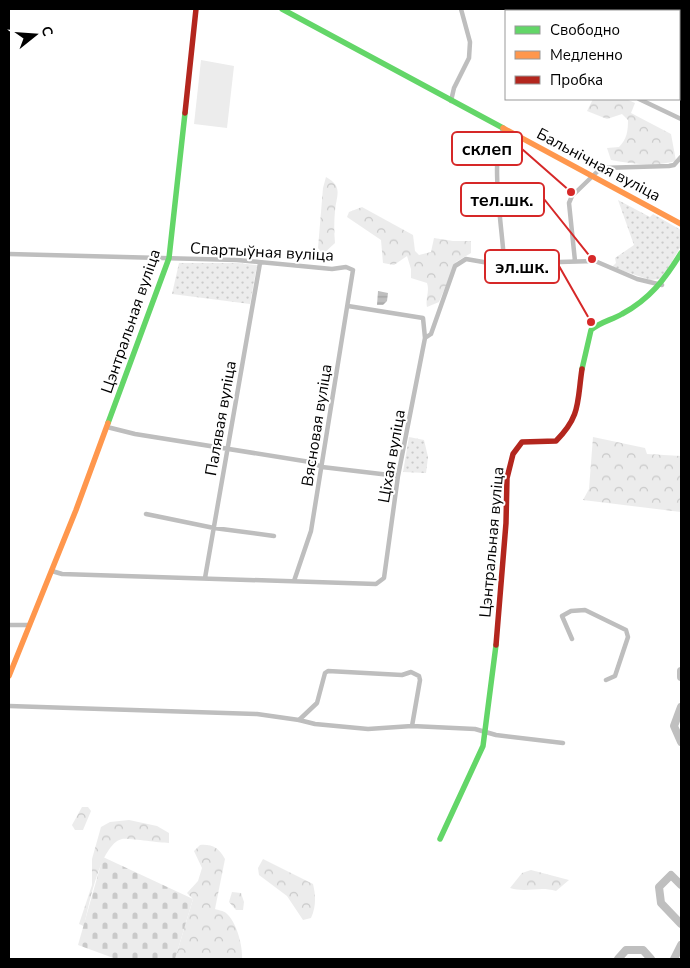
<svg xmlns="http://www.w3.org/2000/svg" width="690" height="968" font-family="'Nunito Sans',sans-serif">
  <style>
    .grass { fill: url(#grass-dots) }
    .forest { fill: url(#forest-crowns) }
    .cemetery { fill: url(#cemetery-stones) }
    .park { fill: #ececec }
    .water { fill: url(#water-rules) }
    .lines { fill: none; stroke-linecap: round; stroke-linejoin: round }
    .river { stroke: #bfbfbf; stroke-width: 8 }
    .street { stroke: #bebebe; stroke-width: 4.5 }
    .fast { stroke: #63d668; stroke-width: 5.5 }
    .slow { stroke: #ff974d; stroke-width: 5.5 }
    .jam { stroke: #b3261e; stroke-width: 5.5 }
    .labels { text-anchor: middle; stroke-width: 4; stroke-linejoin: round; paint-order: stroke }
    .street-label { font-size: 16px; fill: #000; stroke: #fff }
    .leader { fill: none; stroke: #d62828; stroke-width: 2 }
    .callout-dot { fill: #d62828; stroke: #fff; stroke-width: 2 }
    .callout { fill: #fff; stroke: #d62828; stroke-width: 2 }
    .callout-label { font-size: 18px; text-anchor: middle; font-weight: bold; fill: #000 }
  </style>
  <defs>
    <pattern id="grass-dots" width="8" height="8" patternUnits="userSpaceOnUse" patternTransform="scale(1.25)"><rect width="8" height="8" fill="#ececec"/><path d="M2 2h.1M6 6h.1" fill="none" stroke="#c9c9c9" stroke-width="1.8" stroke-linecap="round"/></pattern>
    <pattern id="forest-crowns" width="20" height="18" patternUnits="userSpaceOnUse" patternTransform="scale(1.25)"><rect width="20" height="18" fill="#ececec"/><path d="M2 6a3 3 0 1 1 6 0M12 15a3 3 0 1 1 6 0" fill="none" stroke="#c9c9c9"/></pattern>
    <pattern id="cemetery-stones" width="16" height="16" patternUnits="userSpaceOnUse" patternTransform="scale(1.25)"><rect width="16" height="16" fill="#ececec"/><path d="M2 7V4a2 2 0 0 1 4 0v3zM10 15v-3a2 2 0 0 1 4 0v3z" fill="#c9c9c9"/></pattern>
    <pattern id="water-rules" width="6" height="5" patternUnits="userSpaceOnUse" patternTransform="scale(1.25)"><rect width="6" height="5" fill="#bfbfbf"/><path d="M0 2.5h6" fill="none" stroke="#a2a2a2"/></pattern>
  </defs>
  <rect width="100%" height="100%" fill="#fff"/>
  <path class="grass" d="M618,200L650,217L653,214L681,230V246L662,279L650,280L612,267L616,263L615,258L634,245Z
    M179,263H238L257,265L250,304L172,294Z
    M409,437L424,440L428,457L426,473L403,472Z"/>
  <path class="forest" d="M527,9H608L610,11H528Z
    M593,99H626L635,103L631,113L671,134L676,161C654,167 633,164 611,160L607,148L619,147C627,139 628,131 628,120L622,114L607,119L587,111Z
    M326,177C344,187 336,196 335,211C334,221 334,232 335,243L323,254L318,248L323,188Z
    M362,207L413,235L415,251L419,255L431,252L434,238L453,241H471V253L456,262L439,302L427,307C425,299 430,291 427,283L411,278V269L407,256L394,265L383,263L381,240L347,217L349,212Z
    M593,437L645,448L647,454L681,456V512L583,500L589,489Z
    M82,807H88L91,811L83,830H75L72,825Z
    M129,820L157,826L169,833V843C158,843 130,838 122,839C100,844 89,906 84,926L79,924L92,885V859L101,827L110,822Z
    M200,845C212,844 219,848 225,859L215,909C218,910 224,911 226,913C237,922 243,947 242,959H175L193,899L187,893L198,881L202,868L194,851Z
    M263,859L313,884C316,896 316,907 311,918L303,920L287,896L259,875L258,868Z
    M531,870L569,880L556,891C539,886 527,893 510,888L522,873Z
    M232,892L241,893L244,902L243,910H236L229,902Z"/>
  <path class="cemetery" d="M103,857L193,899L175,959H116L78,945Z"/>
  <path class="park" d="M201,60L234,66L227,128L194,124Z"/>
  <path class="water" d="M378,291L388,293L387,301L383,305H377Z"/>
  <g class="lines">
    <path class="river" d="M681,671V677
      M681,707L674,726L681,742
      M681,885L671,875L659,887L661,903L681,924
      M618,959L626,950H643L651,959
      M674,959L681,945"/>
    <path class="street" d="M523,9L525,11
      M639,99L681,119
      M451,101L454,88L469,58L470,42L461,9
      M503,129C490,158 502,227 504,260
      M9,254L237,260L332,269L346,267L353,270L311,531L294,581
      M575,261L569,203L572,196L601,168L669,166L674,165L681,157
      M348,306L423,318L425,338
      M425,338L431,334L455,266L466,259L489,263L504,260L524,263L595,261L637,279L662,285
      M107,427L135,434L310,462L322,467L398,476
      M146,514L214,528L274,536
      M52,571L62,574L376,584L384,578L398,476L425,338
      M205,578L260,263
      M9,625H29
      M572,639L562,616L571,611L585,610L626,630L628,637L615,676L606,680
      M9,706L257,714L299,720L315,724L368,729L412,726L475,729L496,735L563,743
      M299,720L317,703L325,673L328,671L402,675L411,672L419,676L420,680L412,726"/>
    <path class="fast" d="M282,9L503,128
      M582,369L591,330C600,322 612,320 622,314C650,299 665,279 681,253
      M108,423L169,258L185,113
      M440,839L483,746L496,645"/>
    <path class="slow" d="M503,128L681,224
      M9,676L76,510L108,423"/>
    <path class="jam" d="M185,113L196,9
      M496,645L506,523L507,478L513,454L522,442L556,441C581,416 577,402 582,369"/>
  </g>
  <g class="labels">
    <g class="street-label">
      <text transform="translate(599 164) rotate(28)" y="6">Бальнічная вуліца</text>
      <text transform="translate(262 251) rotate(3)" y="6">Спартыўная вуліца</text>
      <text transform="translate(130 321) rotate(-71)" y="6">Цэнтральная вуліца</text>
      <text transform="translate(220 418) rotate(-80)" y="6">Палявая вуліца</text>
      <text transform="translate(316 425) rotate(-81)" y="6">Вясновая вуліца</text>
      <text transform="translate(391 456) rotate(-80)" y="6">Ціхая вуліца</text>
      <text transform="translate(491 542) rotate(-85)" y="6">Цэнтральная вуліца</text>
    </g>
  </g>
  <path class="leader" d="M571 192L522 149M592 259L544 199M591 322L559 266"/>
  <g class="callout-dot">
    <circle cx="571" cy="192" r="5"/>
    <circle cx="592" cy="259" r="5"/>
    <circle cx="591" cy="322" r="5"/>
  </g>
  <g class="callout">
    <rect x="452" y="132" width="70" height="33" rx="5"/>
    <rect x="461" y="183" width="83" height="33" rx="5"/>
    <rect x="485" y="250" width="74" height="33" rx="5"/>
  </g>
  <g class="callout-label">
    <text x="487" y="155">склеп</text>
    <text x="502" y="206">тел.шк.</text>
    <text x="522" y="273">эл.шк.</text>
  </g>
  <rect width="690" height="968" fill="none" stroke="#000000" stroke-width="20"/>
  <rect x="505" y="10" width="175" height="90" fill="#ffffff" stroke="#999999"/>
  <rect x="515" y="26" width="25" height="8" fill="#63d668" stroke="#999999"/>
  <text x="550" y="35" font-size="15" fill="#000000">Свободно</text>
  <rect x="515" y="51" width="25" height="8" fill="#ff974d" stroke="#999999"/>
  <text x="550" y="60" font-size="15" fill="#000000">Медленно</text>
  <rect x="515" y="76" width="25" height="8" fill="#b3261e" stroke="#999999"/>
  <text x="550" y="85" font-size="15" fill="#000000">Пробка</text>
  <g transform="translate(35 35) rotate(73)" stroke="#ffffff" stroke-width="4" paint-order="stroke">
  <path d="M0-4L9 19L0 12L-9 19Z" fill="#000000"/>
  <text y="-8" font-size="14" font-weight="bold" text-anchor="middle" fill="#000000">С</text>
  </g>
</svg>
